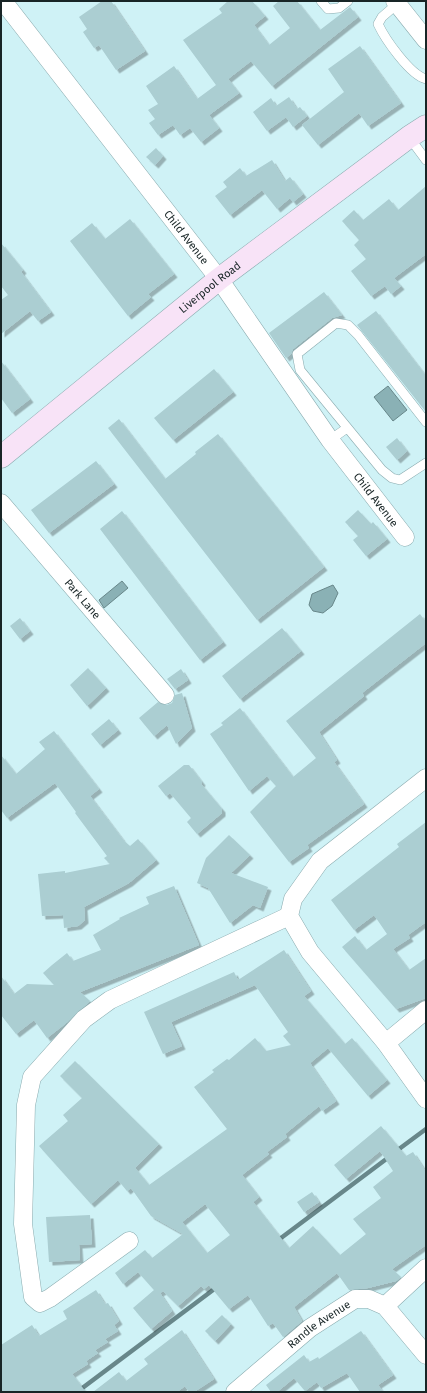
<svg xmlns="http://www.w3.org/2000/svg" width="427" height="1393" font-family="'Fira Sans',sans-serif">
  <style>
    .water { fill: #8ab1b5; stroke: #68878a }
    .lines { fill: none; stroke-linecap: round; stroke-linejoin: round }
    .stream { stroke: #68878a; stroke-width: 4.5 }
    .building { fill: #abced2; fill-rule: evenodd; filter: url(#shadow) }
    .lane-casing { stroke: #8aabaf; stroke-width: 10 }
    .street-casing { stroke: #8aabaf; stroke-width: 19 }
    .secondary-casing { stroke: #8aabaf; stroke-width: 23 }
    .lane { stroke: #fff; stroke-width: 9 }
    .street { stroke: #fff; stroke-width: 18 }
    .secondary { stroke: #f8e3f7; stroke-width: 22 }
    .labels { text-anchor: middle; stroke-width: 4; stroke-linejoin: round; paint-order: stroke }
    .street-label { font-size: 11px; fill: #182526; stroke: #e7fcfe }
  </style>
  <defs>
    <filter id="shadow"><feDropShadow dx="3.5" dy="3.5" stdDeviation="0" flood-color="#0004"/></filter>
  </defs>
  <rect width="100%" height="100%" fill="#cff2f6"/>
  <path class="water" d="M388,386L407,410L393,421L374,397Z
    M122,581L128,588L104,608L99,600Z
    M333,585L338,593L332,606L323,613L313,611L309,605L312,594Z"/>
  <g class="lines">
    <path class="stream" d="M395,1152L426,1129
      M277,1241L389,1157
      M77,1392L217,1287"/>
  </g>
  <path class="building" d="M102,1H111L145,51L116,70L99,45L94,48L83,32L87,29L79,17Z
    M228,1H252L265,16L254,25L269,45L290,28L273,6L279,1H297L320,30L350,7L358,17L272,86L251,61L228,79L239,93L209,115L219,128L201,142L190,128L180,135L173,125L158,135L149,123L155,119L148,110L158,104L146,86L174,66L197,99L216,85L183,40L222,13L219,9Z
    M360,46L401,103L368,126L359,113L318,145L302,125L344,92L328,69Z
    M289,97L297,109L300,107L307,116L293,127L286,117L267,131L253,112L271,98L276,106Z
    M156,148L163,156L155,165L146,157Z
    M272,160L285,181L290,177L303,194L293,202L290,198L277,209L262,190L230,215L215,196L227,187L223,182L240,168L246,176Z
    M426,186V254L394,278L401,286L391,294L385,286L371,296L351,271L366,259L354,245L359,240L342,221L354,210L363,220L389,199L398,210Z
    M130,219L174,274L148,294L151,297L128,316L70,241L92,223L105,239Z
    M1,243L23,270L21,272L51,312L38,321L30,311L1,334V300L8,295L1,286Z
    M324,292L342,315L332,318L293,349L291,354L286,358L269,333Z
    M376,311L426,376V412L357,325Z
    M1,361L30,399L12,413L1,398Z
    M214,369L233,392L173,440L154,418Z
    M119,419L165,479L196,454L195,452L218,434L324,567L257,620L108,428Z
    M397,438L407,451L397,460L386,447Z
    M96,461L114,484L49,533L31,510Z
    M358,510L371,524L373,522L387,539L366,556L353,540L358,536L345,522Z
    M122,511L223,642L200,660L100,529Z
    M420,614L426,622V643L362,693L364,696L319,732L337,760L334,762L364,804L307,845L309,848L289,862L250,812L276,786L267,776L249,791L210,734L223,725L221,723L240,708L293,777L316,758L286,721Z
    M20,618L30,631L20,639L10,626Z
    M282,628L301,651L240,699L222,676Z
    M88,668L106,688L87,706L70,685Z
    M181,669L188,680L175,689L167,679Z
    M182,693L192,728L176,744L167,725L154,736L139,718L158,702L167,705L172,703L175,695Z
    M109,719L118,730L100,745L91,734Z
    M54,731L99,789L90,796L124,841L130,846L138,839L156,860L129,883L84,907L85,920L78,926L64,928L63,915L42,916L38,874L65,871V873L110,864L104,858L107,856L75,813L76,812L55,783L7,818L1,810V755L16,774L45,749L39,742Z
    M184,765H189L202,782L201,784L222,809V813L197,834L187,822L191,818L170,793L166,796L158,786Z
    M426,822V922L408,935L410,938L393,949L409,970L426,958V998L396,1009L342,947L355,936L366,950L387,934L374,915L354,930L331,900L399,847L397,844Z
    M229,835L250,855L231,873L268,887L260,908L253,905L230,923L208,888L197,883L206,858Z
    M174,886L199,945L80,992L90,1001L65,1024L47,1038L34,1020L16,1034L1,1015V976L14,994L27,984L54,985L43,973L52,965L67,953L73,961L101,950L93,935L120,919L119,918L149,904L146,897Z
    M284,950L311,991L304,996L345,1044L352,1038L387,1080L368,1096L328,1048L310,1063L336,1101L322,1111L319,1106L285,1134L287,1137L267,1152L269,1154L242,1175L259,1197L253,1202L289,1248L313,1226L340,1255L366,1234L353,1219L381,1198L373,1187L393,1171L380,1151L346,1179L334,1165L381,1126L406,1156L413,1152L426,1172V1245L392,1269L401,1277L396,1281L368,1288L349,1290L337,1273L294,1307L302,1321L283,1337L273,1323L268,1326L248,1295L229,1309L209,1285L204,1289L201,1286L178,1306L163,1291L160,1293L172,1311L151,1329L133,1308L154,1290L138,1272L123,1284L115,1273L145,1250L152,1258L183,1234L151,1216L131,1188L127,1191L118,1180L91,1204L39,1146L68,1121L63,1115L82,1098L60,1076L75,1061L159,1144L135,1168L149,1185L227,1129L194,1087L214,1072L212,1070L227,1059L229,1060L255,1038L266,1051L291,1045L283,1036L288,1032L255,985L171,1022L182,1046L163,1054L144,1012L234,972L238,980ZM205,1204L230,1235L207,1253L182,1222Z
    M312,1192L319,1202L304,1212L297,1202Z
    M90,1215L92,1244L79,1245L80,1260L49,1262L46,1217Z
    M96,1290L105,1304L108,1303L119,1321L114,1325L118,1331L105,1339L108,1342L95,1350L98,1353L86,1361L88,1364L72,1374L86,1392H1V1345L32,1325L39,1336L67,1319L63,1311Z
    M222,1315L231,1324L215,1341L205,1331Z
    M182,1330L214,1379L194,1392H189L185,1386L177,1392H93L119,1372L126,1381L148,1364L144,1359Z
    M361,1331L393,1375L378,1385L383,1392H360L347,1373L321,1388L317,1382L305,1391L294,1378L277,1392H271L266,1385L304,1355L309,1362L318,1357L319,1359Z"/>
  <g class="lines">
    <g class="lane-casing">
      <path id="lane" d="M321,1L328,9L339,8L348,1
        M397,4L382,17L378,24C385,39 410,75 426,79
        M409,137L426,160
        M426,422L358,335L348,325L336,323L297,354L300,370L382,470L392,478L400,480L426,463
        M330,440L347,428"/>
    </g>
    <g class="street-casing">
      <g id="street">
        <path id="s1" d="M3,1L219,279L330,440L405,537"/>
        <path d="M395,1L426,40"/>
        <path id="s2" d="M1,503L165,695"/>
        <path d="M426,778L320,861L293,899L289,916L310,952L386,1043L426,1099"/>
        <path d="M386,1043L426,1010"/>
        <path d="M129,1241L50,1298L40,1303L33,1297L23,1224L26,1105L32,1077L84,1019L110,1000L289,916"/>
        <path d="M385,1306L426,1268"/>
        <path id="s3" d="M235,1392L310,1328L355,1299H369L385,1306L426,1355"/>
      </g>
    </g>
    <g class="secondary-casing">
      <g id="secondary">
        <path id="s4" d="M1,457L219,279L409,137L426,126"/>
      </g>
    </g>
    <use href="#lane" class="lane"/>
    <use href="#street" class="street"/>
    <use href="#secondary" class="secondary"/>
  </g>
  <g class="labels">
    <g class="street-label">
      <text dy="4" stroke="none"><textPath href="#s1" startOffset="299">Child Avenue</textPath></text>
      <text dy="4" stroke="none"><textPath href="#s4" startOffset="269">Liverpool Road</textPath></text>
      <text dy="4" stroke="none"><textPath href="#s1" startOffset="623">Child Avenue</textPath></text>
      <text dy="4" stroke="none"><textPath href="#s2" startOffset="126">Park Lane</textPath></text>
      <text dy="4" stroke="none"><textPath href="#s3" startOffset="108">Randle Avenue</textPath></text>
    </g>
  </g>
  <rect width="427" height="1393" fill="none" stroke="#182526" stroke-width="4"/>
</svg>
